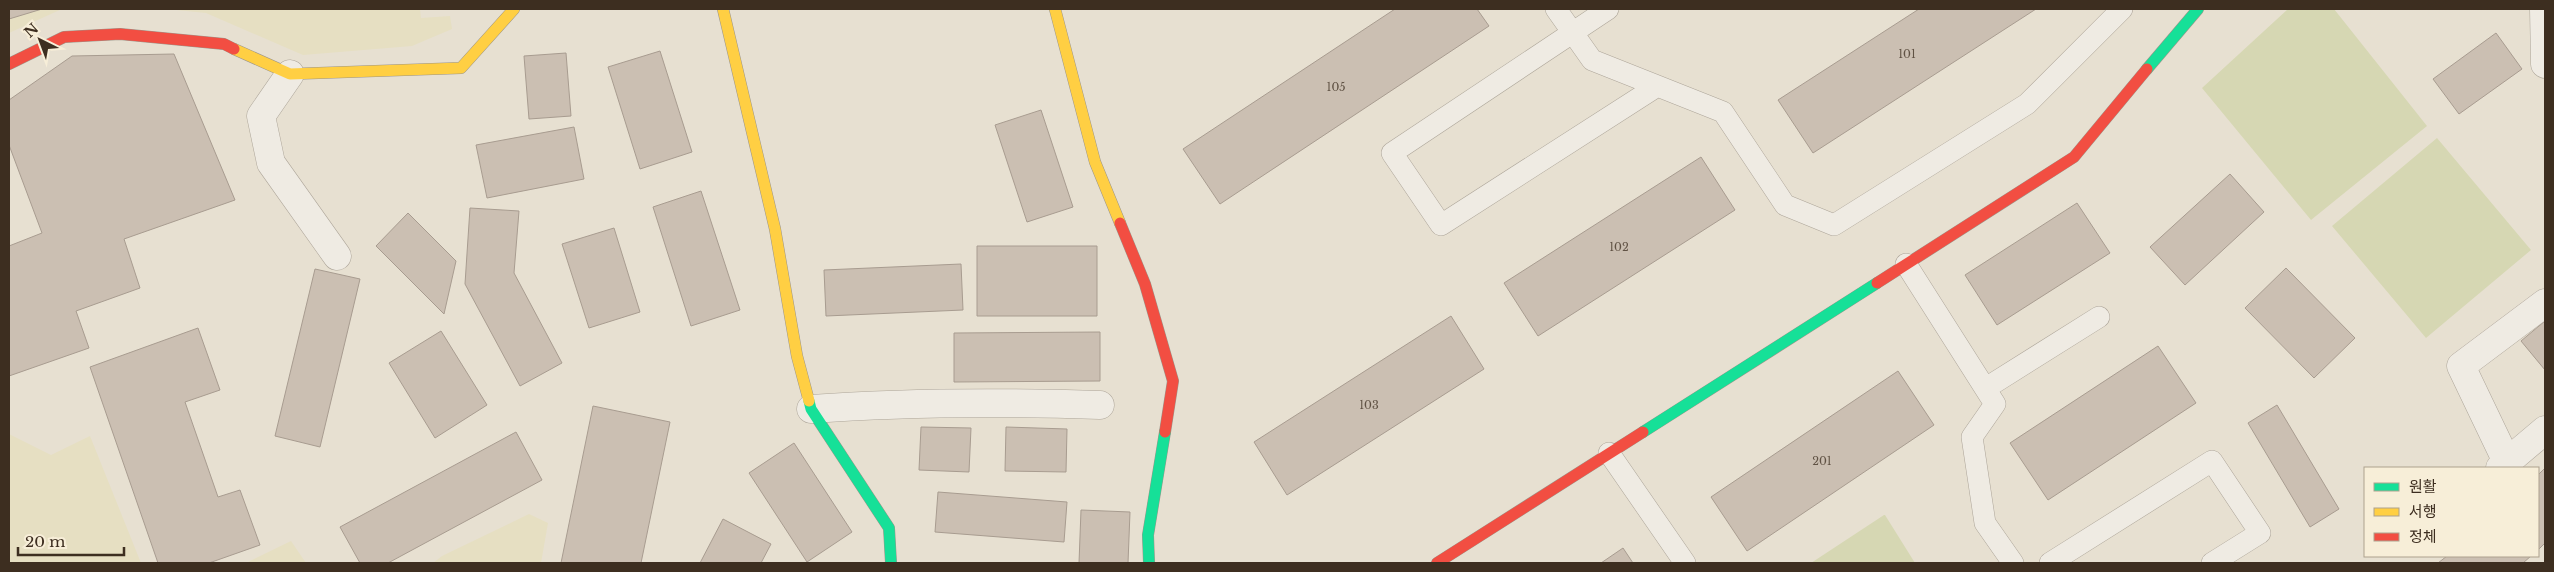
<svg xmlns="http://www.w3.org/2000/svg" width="2554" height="572" font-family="'Libre Baskerville','Noto Sans KR',serif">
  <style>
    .farmland { fill: #e6dfc2 }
    .green { fill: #d6d7b3 }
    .building { fill: #cbbfb2; stroke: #a89c90 }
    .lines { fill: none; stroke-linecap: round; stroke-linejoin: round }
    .lane-casing { stroke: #ada599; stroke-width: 22 }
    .street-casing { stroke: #ada599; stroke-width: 29 }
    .fast-casing { stroke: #9c958a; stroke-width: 12 }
    .slow-casing { stroke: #9c958a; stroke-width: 12 }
    .jam-casing { stroke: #9c958a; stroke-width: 12 }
    .lane { stroke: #efebe3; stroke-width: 21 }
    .street { stroke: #efebe3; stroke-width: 28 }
    .fast { stroke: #16e098; stroke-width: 11 }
    .slow { stroke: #ffcf43; stroke-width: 11 }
    .jam { stroke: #f24e42; stroke-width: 11 }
    .labels { text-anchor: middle; stroke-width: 4; stroke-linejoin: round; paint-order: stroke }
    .number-label { font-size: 11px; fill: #605244 }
  </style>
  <rect width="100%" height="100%" fill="#e7e0d1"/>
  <path class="farmland" d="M9,9H62L9,33Z
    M167,9H420L421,18L450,16L452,29L412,46L303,55L206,13Z
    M9,434L51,455L90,436L141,563H9Z
    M529,514L548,523L541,563H433L442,556Z
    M291,541L306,563H246Z"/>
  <path class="green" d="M2288,9H2334L2427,126L2311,220L2202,88Z
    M2437,138L2531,250L2426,338L2332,226Z
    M1885,515L1915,563H1811L1884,515Z"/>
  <path class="building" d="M9,9H42L9,19Z
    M1395,9H1477L1489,26L1220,204L1183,149Z
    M1919,9H2036L1813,153L1778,100Z
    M2496,33L2522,69L2459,114L2433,79Z
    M660,51L692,152L640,169L608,67Z
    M566,53L571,116L529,119L524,56Z
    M174,54L235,200L124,239L140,288L76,311L89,348L9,376V246L42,233L9,145V100L72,56Z
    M1041,110L1073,207L1027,222L995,125Z
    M574,127L584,179L487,198L476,145Z
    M1701,157L1735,210L1538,336L1504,283Z
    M2230,174L2264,212L2185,285L2150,247Z
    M701,191L740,310L691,326L653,207Z
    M2077,203L2110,253L1997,325L1965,275Z
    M470,208L519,211L514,273L562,363L520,386L465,284Z
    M408,213L456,261L444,314L376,246Z
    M614,228L640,312L589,328L562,244Z
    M977,246H1097V316H977Z
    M961,264L963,310L826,316L824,270Z
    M2286,268L2355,338L2314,378L2245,308Z
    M315,269L360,279L320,447L275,436Z
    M1451,316L1484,369L1287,495L1254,442Z
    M2545,321V370L2521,341Z
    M198,328L220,390L185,402L218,497L240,490L260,545L209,563H158L90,367Z
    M441,331L487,405L435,438L389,363Z
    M1100,332V381L954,382V333Z
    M2158,346L2196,403L2048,500L2010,443Z
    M1898,371L1934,425L1747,551L1711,497Z
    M2277,405L2339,509L2310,527L2248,423Z
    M593,406L670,422L641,563H561Z
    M921,427L971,428L969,472L919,470Z
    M1006,427L1067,429L1066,472L1005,471Z
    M516,432L542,480L388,563H360L340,527Z
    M794,443L852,532L807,562L749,473Z
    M2545,468V543L2538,550V475Z
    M938,492L1067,502L1064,542L935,532Z
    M1081,510L1130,512L1128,563H1079Z
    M723,519L771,544L761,563H700Z
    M1623,548L1633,563H1601Z
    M2447,556H2531L2523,563H2438Z"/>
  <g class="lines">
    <g class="lane-casing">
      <path id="lane" d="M1556,9L1592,60L1723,112L1785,205L1834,225L2027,104L2122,9
        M1608,9L1392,153L1441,225L1656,87
        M1906,264L1995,404L1972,437L1985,523L2013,563
        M1986,388L2099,317
        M1609,453L1685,563
        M2050,563L2212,461L2260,533L2212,563"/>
    </g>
    <g class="street-casing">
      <path id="street" d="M2544,9L2545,64
        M290,74L261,116L271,163L337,256
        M811,409C907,402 1003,402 1100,405
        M2507,462L2461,366L2545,303
        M2500,468L2545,430"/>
    </g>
    <g class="fast-casing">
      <path id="fast" d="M2147,69L2198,9
        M809,401L811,409L889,528L891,563
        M1643,432L1877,283
        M1149,563L1148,535L1165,432"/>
    </g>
    <g class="slow-casing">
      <path id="slow" d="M723,9L775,229L797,356L809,401
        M1055,9L1095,162L1120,223
        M234,49L290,74L461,68L514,9"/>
    </g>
    <g class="jam-casing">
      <path id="jam" d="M9,64L64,37L120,34L224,44L234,49
        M1120,223L1145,284L1173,381L1165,432
        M1877,283L2074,157L2147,69
        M1437,563L1643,432"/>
    </g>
    <use href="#lane" class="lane"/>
    <use href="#street" class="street"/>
    <use href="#fast" class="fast"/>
    <use href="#slow" class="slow"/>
    <use href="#jam" class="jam"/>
  </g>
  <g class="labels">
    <g class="number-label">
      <text x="1907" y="58">101</text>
      <text x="1336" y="91">105</text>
      <text x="1619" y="251">102</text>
      <text x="1369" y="409">103</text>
      <text x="1822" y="465">201</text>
    </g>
  </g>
  <rect width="2554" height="572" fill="none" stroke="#3d2e20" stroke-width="20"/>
  <rect x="2364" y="467" width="175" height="90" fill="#f7eed8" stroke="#ada18e"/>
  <rect x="2374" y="483" width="25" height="8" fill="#16e098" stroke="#ada18e"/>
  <text x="2409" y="492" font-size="15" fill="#3d2e20">원활</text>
  <rect x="2374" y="508" width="25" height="8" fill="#ffcf43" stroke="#ada18e"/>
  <text x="2409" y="517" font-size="15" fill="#3d2e20">서행</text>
  <rect x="2374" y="533" width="25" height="8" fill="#f24e42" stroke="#ada18e"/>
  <text x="2409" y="542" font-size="15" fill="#3d2e20">정체</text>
  <g transform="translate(40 40) rotate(318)" stroke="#f7eed8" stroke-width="4" paint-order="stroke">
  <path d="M0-4L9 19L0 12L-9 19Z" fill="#3d2e20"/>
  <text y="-8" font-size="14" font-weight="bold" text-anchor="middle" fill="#3d2e20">N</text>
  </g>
  <path d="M18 547v8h106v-8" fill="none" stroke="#3d2e20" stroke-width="2.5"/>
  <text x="25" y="547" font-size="15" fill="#3d2e20" stroke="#f7eed8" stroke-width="4" paint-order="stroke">20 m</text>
</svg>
